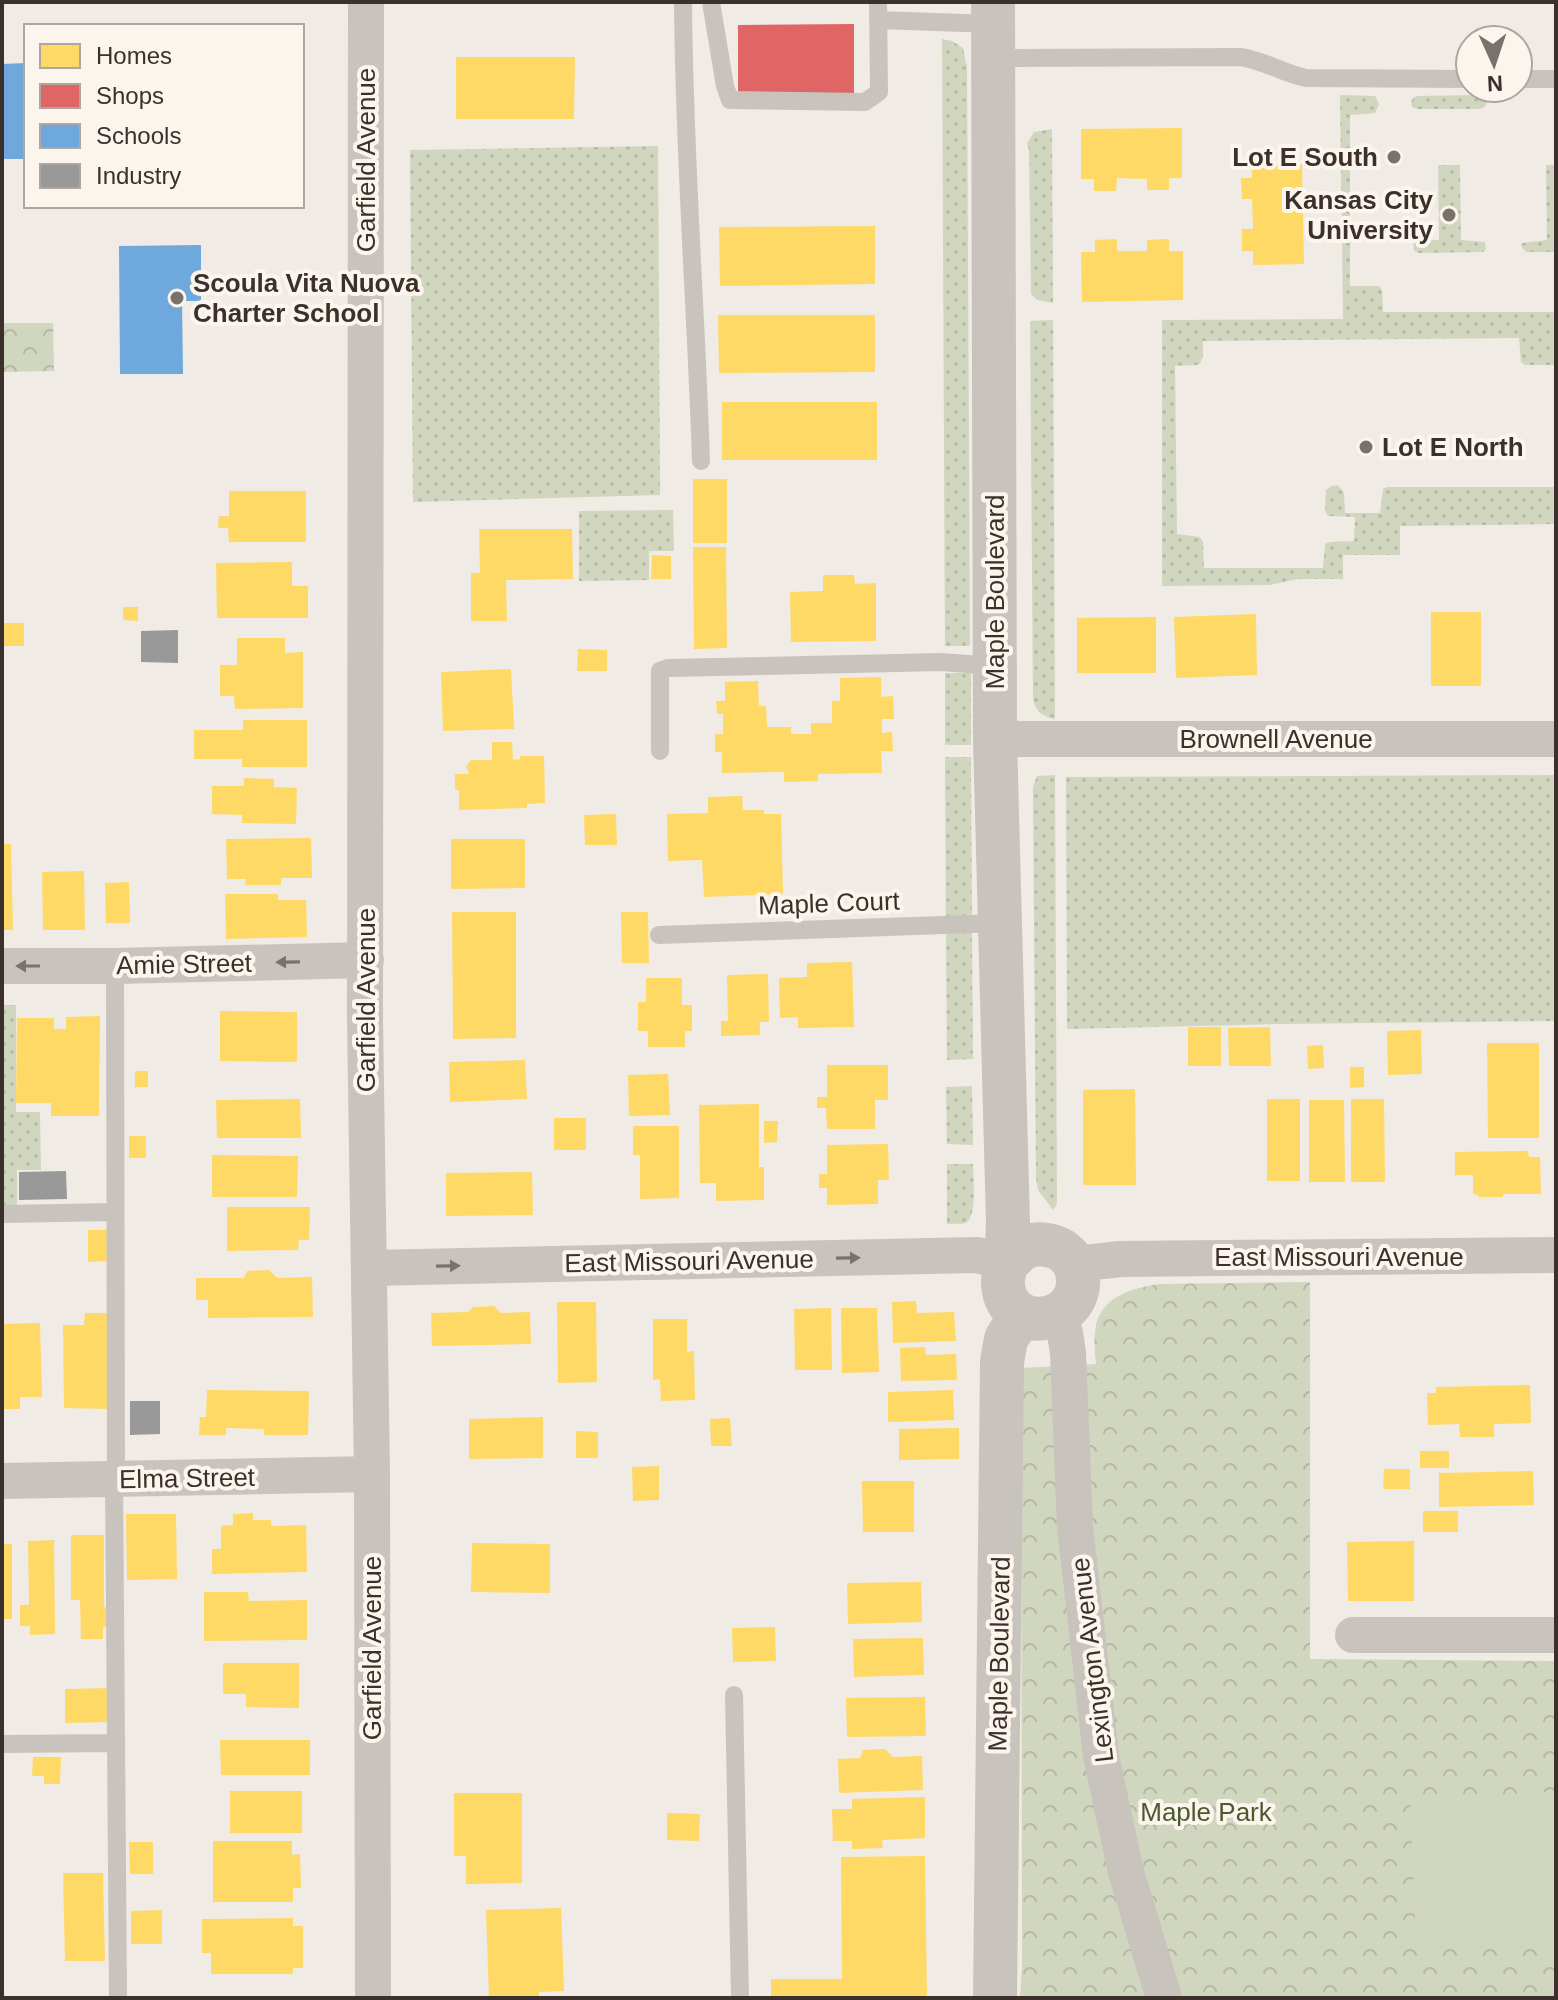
<svg xmlns="http://www.w3.org/2000/svg" width="1558" height="2000" font-family="Arial,sans-serif">
  <style>
    .grass { fill: url(#grass-dots) }
    .park { fill: url(#park-crowns) }
    .pitch { fill: #d1d6bf }
    .homes { fill: #ffd966 }
    .shops { fill: #e06666 }
    .schools { fill: #6fa8dc }
    .industry { fill: #999 }
    .lines { fill: none; stroke-linecap: round; stroke-linejoin: round }
    .service { stroke: #c9c3be; stroke-width: 18 }
    .minor { stroke: #c9c3be; stroke-width: 36 }
    .tertiary { stroke: #c9c3be; stroke-width: 44 }
    .oneway { fill: #7b726d }
    .poi-dot { fill: #7a716c; stroke: #fbf5ee; stroke-width: 3 }
    .labels { text-anchor: middle; stroke-width: 8; stroke-linejoin: round; paint-order: stroke }
    .poi-label { font-size: 26px; font-weight: bold; fill: #3b302b; stroke: #fbf5ee; text-anchor: end }
    .street-label { font-size: 26px; fill: #3b302b; stroke: #fbf5ee }
    .park-label { font-size: 26px; fill: #4a5a2e; stroke: #fbf5ee }
  </style>
  <defs>
    <pattern id="grass-dots" width="8" height="8" patternUnits="userSpaceOnUse" patternTransform="scale(2)"><rect width="8" height="8" fill="#d1d6bf"/><path d="M2 2h.1M6 6h.1" fill="none" stroke="#b4b8a4" stroke-width="1.8" stroke-linecap="round"/></pattern>
    <pattern id="park-crowns" width="20" height="18" patternUnits="userSpaceOnUse" patternTransform="scale(2)"><rect width="20" height="18" fill="#d1d6bf"/><path d="M2 6a3 3 0 1 1 6 0M12 15a3 3 0 1 1 6 0" fill="none" stroke="#b4b8a4"/></pattern>
  </defs>
  <rect width="100%" height="100%" fill="#f0ebe5"/>
  <path class="grass" d="M942,39L952,41L963,48L967,67L970,646H945Z
    M1340,95L1375,96L1379,104L1375,113L1350,115V286H1379L1382,290L1383,312H1556V365H1525L1521,362L1519,338L1203,341V356L1200,364L1196,365L1175,366L1177,534L1200,537L1203,542L1204,568H1323L1325,544L1330,542L1354,541L1355,517L1328,516L1325,511L1326,490L1332,486L1338,485L1344,493L1345,513H1380L1383,489L1387,487H1556V524L1400,526V555H1343V579H1298L1270,585L1162,586V320L1343,319Z
    M1479,95L1485,98L1487,102L1485,106L1480,109H1417L1412,107L1411,103L1413,98L1417,96Z
    M1052,129L1053,303L1038,300L1031,294L1029,150L1027,143L1034,132Z
    M658,146L660,495L413,502L410,150Z
    M1438,165H1460L1461,240L1485,242L1486,249L1483,252L1418,253C1413,251 1413,248 1414,243L1418,241L1439,240Z
    M1546,165H1556V252H1526L1521,246L1522,243L1547,240Z
    M1053,320L1055,719C1043,717 1035,711 1033,699L1030,321Z
    M673,510L674,551H649V580L579,581V511Z
    M945,673H971V745H945Z
    M945,757H971L972,919H946Z
    M1055,775L1057,1204L1053,1210L1038,1190L1036,1178L1033,787L1037,776Z
    M1556,775V1021L1280,1024L1067,1029L1066,777Z
    M946,931H972L973,1059L947,1060Z
    M2,1005H16V1112H40L41,1170H17V1205H2Z
    M972,1086L973,1145L947,1144L946,1087Z
    M947,1164H973C973,1176 977,1215 967,1222C962,1225 953,1223 947,1224Z"/>
  <path class="park" d="M2,323H53L54,371L2,372Z
    M1310,1282V1659L1556,1661V1998H1020L1022,1968L1021,1368L1096,1364C1095,1353 1094,1342 1095,1332C1098,1297 1131,1288 1160,1284Z"/>
  <path class="pitch" d="M1556,1792V1941L1416,1947L1410,1798Z"/>
  <path class="homes" d="M456,57H575L574,119H456Z
    M1182,128V178H1169V190H1147V179L1117,178L1116,191H1094V179H1081V129Z
    M1302,164L1304,264L1253,265V251H1242V229H1253L1252,199H1242L1241,178H1252V165Z
    M875,226V284L720,286L719,227Z
    M1117,239V251H1147V240L1169,239V251H1183V300L1082,302L1081,252H1095V240Z
    M718,315H875V372L719,373Z
    M722,402H877V460H722Z
    M693,479H727V543H693Z
    M229,491H306V542H229L228,528H218L219,516H229Z
    M479,529H572L573,579L506,580L507,621H471V573H480Z
    M693,547H726L727,648L694,649Z
    M652,555L671,556V579H651Z
    M292,562V586H308V618H217L216,563Z
    M823,575H854L855,584L876,583V641L791,642L790,592L823,591Z
    M123,607H138V621L123,620Z
    M1431,612H1481V686H1431Z
    M1256,614L1257,675L1176,678L1174,617Z
    M1156,617V673H1077V618Z
    M2,623H24V646H2Z
    M237,638H285V653L303,652V708L235,709L234,696H220V665H237Z
    M578,649L607,650V671H577Z
    M511,669L514,729L443,731L441,672Z
    M881,677V697L893,696L894,719H882V733L892,732L893,751H881L882,773L818,774V781L784,782V772L722,773V752H715V734H723V714H717L716,701H725V682L758,681L759,706H766L767,727H791V734H811V723H832V701H840V678Z
    M243,720H307V767H242V759H194V730H243Z
    M492,742H512L513,760L520,759V756H544L545,803L527,804V808L459,810V790H455V774H469L466,766L471,760H492Z
    M244,778L274,779V787L297,788L296,824L242,823V815L212,814V786H244Z
    M742,796L743,810H764V814H781L783,894L704,897L702,860L668,861L667,814L708,813V797Z
    M616,814L617,845H585L584,815Z
    M311,838L312,878H281V885H245L246,879H227L226,839Z
    M451,839H525V888L451,889Z
    M2,844H11L13,930H2Z
    M84,871L85,930H43L42,872Z
    M129,882L130,923H106L105,883Z
    M225,894H278V900H306L307,937L226,939Z
    M452,912H516V1038L453,1039Z
    M621,912H648L649,963H622Z
    M852,962L854,1027L798,1028V1017L780,1018L779,978L807,977V963Z
    M768,974L769,1022H760V1035L721,1036V1021H728L727,975Z
    M646,978H682V1005H692V1031H685V1047H648V1031H638V1002H646Z
    M220,1011L297,1012V1062L220,1061Z
    M100,1016L99,1116H51V1103H16L17,1018H54V1029H66V1017Z
    M1188,1027H1221V1066H1188Z
    M1270,1027L1271,1066H1229L1228,1028Z
    M1421,1030L1422,1074L1388,1075L1387,1031Z
    M1487,1043H1539V1138H1488Z
    M1323,1045L1324,1068L1308,1069L1307,1046Z
    M525,1060L527,1099L450,1102L449,1062Z
    M827,1065H888V1100H875V1129H827L826,1108H817V1097H827Z
    M1350,1067H1364V1087L1350,1088Z
    M135,1071H148V1087H135Z
    M668,1074L670,1115L629,1116L628,1075Z
    M1135,1089L1136,1185H1083V1090Z
    M300,1099L301,1138H217L216,1100Z
    M1267,1099H1300V1181H1267Z
    M1351,1099H1384L1385,1182H1351Z
    M1309,1100H1344L1345,1182H1309Z
    M759,1104V1167H764V1200L716,1201V1183H700L699,1105Z
    M554,1118H586V1150H554Z
    M764,1121H778L777,1142L764,1143Z
    M633,1126H679V1198L640,1199V1155H633Z
    M129,1136H146V1158H129Z
    M888,1144L889,1180H878V1204L827,1205V1188H819V1174H827V1145Z
    M1528,1151L1529,1157H1540L1541,1194H1503V1197H1478V1195L1473,1194V1175H1455V1152Z
    M212,1155L298,1156L297,1197H212Z
    M532,1172L533,1215L446,1216V1173Z
    M227,1207H310L309,1240H299L298,1250L227,1251Z
    M88,1230H108L109,1261L88,1262Z
    M269,1270L277,1278L312,1277L313,1317L208,1318V1300H196V1278H244L247,1271Z
    M916,1301L917,1313L954,1312L956,1341L893,1343L892,1302Z
    M557,1302H596L597,1382L558,1383Z
    M494,1306L501,1313L530,1312L531,1344L432,1346L431,1313L468,1312L473,1307Z
    M831,1308L832,1370H795L794,1309Z
    M841,1308H877L879,1372L842,1373Z
    M85,1313H109L110,1409L64,1408L63,1325H84Z
    M653,1319H687V1352L694,1351L695,1400L661,1401L660,1379L653,1380Z
    M40,1323L42,1397H20V1409H2V1324Z
    M925,1347L926,1355L956,1354L957,1380L901,1381L900,1348Z
    M1530,1385L1531,1423L1494,1424V1437H1460L1459,1424L1428,1425L1427,1393H1436V1387Z
    M207,1390L309,1391L308,1435H264V1429L226,1428V1435H199L200,1417H206Z
    M953,1390L954,1420L888,1422V1392Z
    M543,1417V1458L469,1459V1419Z
    M730,1418L732,1446H711L710,1419Z
    M959,1428V1459L899,1460V1429Z
    M576,1431L598,1432V1458H576Z
    M1420,1451H1449V1468H1420Z
    M659,1466V1500L633,1501L632,1467Z
    M1384,1469H1410V1489H1383Z
    M1533,1471L1534,1505L1439,1507V1473Z
    M862,1481H914V1532H863Z
    M1423,1511H1458V1532H1423Z
    M253,1513V1520H271V1526L306,1525L307,1572L212,1574V1549H221V1526L233,1525V1514Z
    M126,1514H176L177,1579L127,1580Z
    M71,1535H104V1607L110,1608L109,1627H103V1639H81L80,1600H71Z
    M54,1540L55,1634L30,1635V1626H20V1605H29L28,1541Z
    M1414,1541V1601H1348L1347,1542Z
    M472,1543L550,1544V1593L471,1592Z
    M2,1544H12V1619H2Z
    M921,1582L922,1622L848,1624L847,1583Z
    M204,1592H248L249,1601L307,1600V1640L204,1641Z
    M775,1627L776,1661L733,1662L732,1628Z
    M923,1638L924,1675L854,1677L853,1639Z
    M223,1663H299V1708L246,1707V1694H223Z
    M110,1688L111,1722L65,1723V1689Z
    M925,1697L926,1736L847,1737L846,1698Z
    M220,1740H310V1775H221Z
    M885,1749L893,1757L922,1756L923,1790L839,1793L838,1759L860,1758L863,1750Z
    M33,1757H61L60,1784H44V1776H32Z
    M230,1791H302V1833H230Z
    M454,1793H522V1883L466,1884V1856H454Z
    M925,1797V1838L882,1840L883,1848L852,1849V1841H833L832,1809H852V1799Z
    M667,1813L700,1814L699,1841L667,1840Z
    M213,1841H292V1855L300,1854L301,1888H293V1902H213Z
    M129,1842H153V1874H130Z
    M925,1856L927,1998H771V1979H842L841,1857Z
    M63,1873H103L105,1961H65Z
    M561,1908L564,1991L539,1992V1998H489L486,1910Z
    M162,1910V1944H131V1911Z
    M293,1918V1926H303V1968H293V1974H211V1953H202V1919Z"/>
  <path class="shops" d="M854,24V93L738,94V25Z"/>
  <path class="schools" d="M26,63V159H2V64Z
    M201,245V301H182L183,374H120L119,246Z"/>
  <path class="industry" d="M178,630V663L141,662V631Z
    M66,1171L67,1199L19,1200V1172Z
    M130,1401H160V1434L130,1435Z"/>
  <g class="lines">
    <path class="service" d="M683,2C684,155 696,308 701,461
      M711,2L725,86L730,100L865,102L879,92L878,2
      M878,20L993,24
      M993,58L1240,57C1263,60 1282,73 1306,78L1470,79
      M1518,79H1556
      M660,751V671L668,668L941,662L995,666
      M659,935L1000,923
      M115,966L116,1460L114,1479L118,1998
      M2,1214L115,1212
      M734,1695L740,1998
      M2,1744L116,1743"/>
    <path class="minor" d="M366,2L365,1021L372,1474L373,1998
      M995,739H1556
      M2,966H115L366,960
      M1075,1264L1121,1259L1556,1255
      M370,1268L977,1255L1007,1263
      M1059,1315L1065,1333L1068,1353L1075,1527L1101,1756L1126,1872L1164,1998
      M2,1481L372,1474
      M1353,1635H1556"/>
    <path class="tertiary" d="M993,2L995,739L1008,1223C1007,1235 1008,1248 1007,1260C1006,1268 1002,1277 1003,1285C1008,1339 1092,1324 1076,1268C1073,1259 1064,1250 1055,1247C1032,1240 1022,1247 1007,1263
      M995,1998L1002,1362L1006,1339L1021,1315"/>
  </g>
  <defs><path id="oneway-solid" d="M-6-.8H1V-3.2L6.5 0L1 3.2V.8H-6Z" transform="scale(2)"/></defs>
  <g class="oneway">
    <use href="#oneway-solid" transform="translate(288 962) rotate(179)"/>
    <use href="#oneway-solid" transform="translate(28 966) rotate(180)"/>
    <use href="#oneway-solid" transform="translate(848 1258) rotate(-1)"/>
    <use href="#oneway-solid" transform="translate(448 1266) rotate(-1)"/>
  </g>
  <g class="poi-dot">
    <circle cx="1394" cy="157" r="8"/>
    <circle cx="1449" cy="215" r="8"/>
    <circle cx="177" cy="298" r="8"/>
    <circle cx="1366" cy="447" r="8"/>
  </g>
  <g class="labels">
    <g class="poi-label">
      <text x="1378" y="166">Lot E South</text>
      <text x="1433" y="209">Kansas City<tspan x="1433" dy="30">University</tspan></text>
      <text x="193" y="292" text-anchor="start">Scoula Vita Nuova<tspan x="193" dy="30">Charter School</tspan></text>
      <text x="1382" y="456" text-anchor="start">Lot E North</text>
    </g>
    <g class="street-label">
      <text transform="translate(366 160) rotate(-90)" y="9">Garfield Avenue</text>
      <text transform="translate(995 592) rotate(-90)" y="9">Maple Boulevard</text>
      <text x="1276" y="748">Brownell Avenue</text>
      <text transform="translate(829 903) rotate(-2)" y="9">Maple Court</text>
      <text transform="translate(184 964) rotate(-1)" y="9">Amie Street</text>
      <text transform="translate(366 1000) rotate(-90)" y="9">Garfield Avenue</text>
      <text x="1339" y="1266">East Missouri Avenue</text>
      <text transform="translate(689 1261) rotate(-1)" y="9">East Missouri Avenue</text>
      <text transform="translate(187 1478) rotate(-1)" y="9">Elma Street</text>
      <text transform="translate(372 1648) rotate(-90)" y="9">Garfield Avenue</text>
      <text transform="translate(999 1654) rotate(-89)" y="9">Maple Boulevard</text>
      <text transform="translate(1092 1660) rotate(-97)" y="9">Lexington Avenue</text>
    </g>
    <g class="park-label">
      <text x="1206" y="1821">Maple Park</text>
    </g>
  </g>
  <rect width="1558" height="2000" fill="none" stroke="#3b302b" stroke-width="8"/>
  <rect x="24" y="24" width="280" height="184" fill="#fbf5ee" stroke="#aea6a0" stroke-width="2"/>
  <rect x="40" y="44" width="40" height="24" fill="#ffd966" stroke="#aea6a0" stroke-width="2"/>
  <text x="96" y="64" font-size="24" fill="#3b302b">Homes</text>
  <rect x="40" y="84" width="40" height="24" fill="#e06666" stroke="#aea6a0" stroke-width="2"/>
  <text x="96" y="104" font-size="24" fill="#3b302b">Shops</text>
  <rect x="40" y="124" width="40" height="24" fill="#6fa8dc" stroke="#aea6a0" stroke-width="2"/>
  <text x="96" y="144" font-size="24" fill="#3b302b">Schools</text>
  <rect x="40" y="164" width="40" height="24" fill="#999999" stroke="#aea6a0" stroke-width="2"/>
  <text x="96" y="184" font-size="24" fill="#3b302b">Industry</text>
  <g transform="translate(1494 64) rotate(177)"><circle r="38" fill="#fbf5ee" stroke="#aea6a0" stroke-width="2"/>
  <path d="M0-6L14 30L0 20L-14 30Z" fill="#7a716c"/>
  <text y="-12" font-size="22" font-weight="bold" text-anchor="middle" fill="#3b302b">N</text>
  </g>
</svg>
